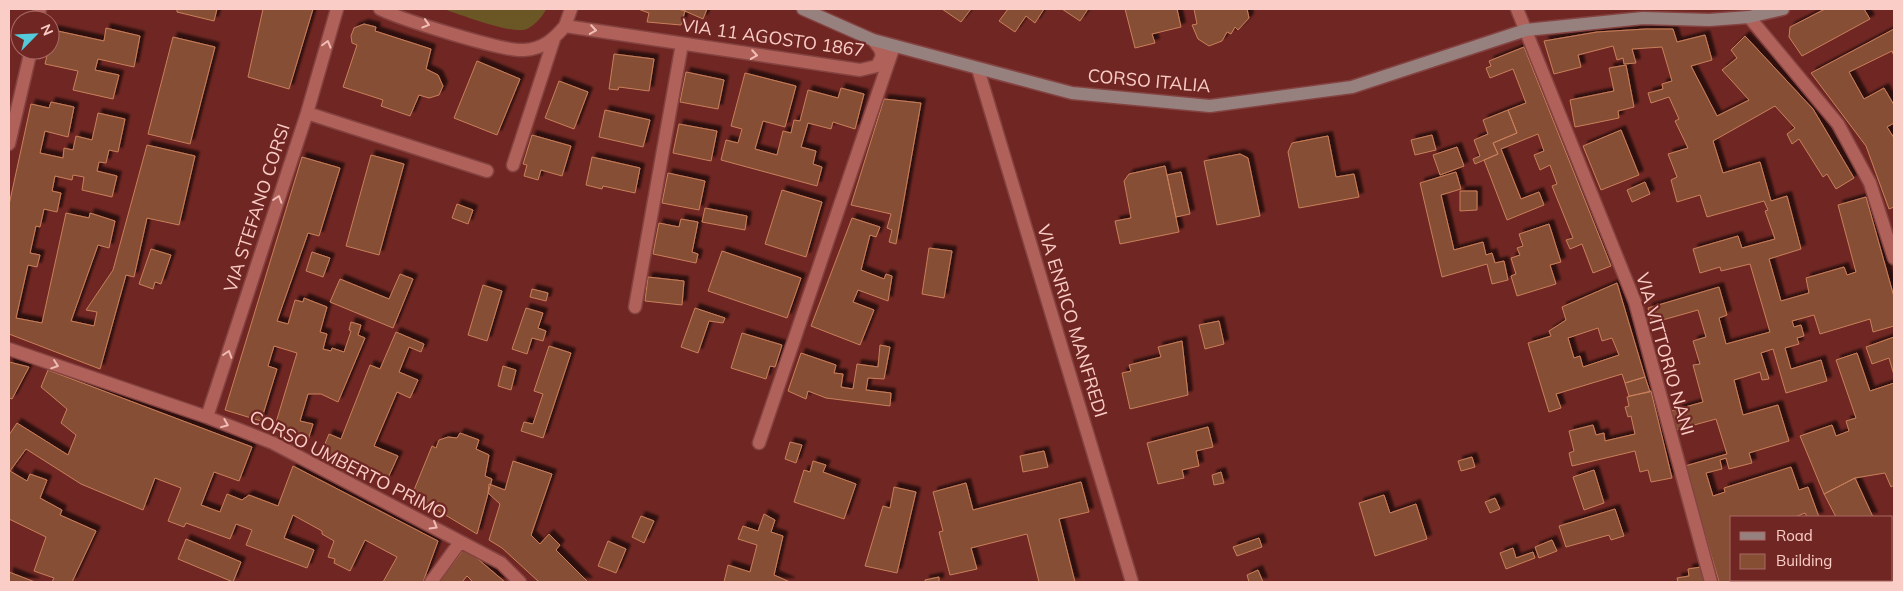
<svg xmlns="http://www.w3.org/2000/svg" width="1903" height="591" font-family="Mulish,sans-serif">
  <style>
    .green { fill: #6b5625 }
    .building { fill: #864f34; stroke: #c97f5b; fill-rule: evenodd; filter: url(#shadow) }
    .lines { fill: none; stroke-linecap: round; stroke-linejoin: round }
    .street-casing { stroke: #844341; stroke-width: 15 }
    .secondary-casing { stroke: #844341; stroke-width: 15 }
    .street { stroke: #b06159; stroke-width: 12 }
    .secondary { stroke: #96817f; stroke-width: 12 }
    .oneway { stroke: #f0bdb6 }
    .labels { text-anchor: middle; stroke-width: 4.5; stroke-linejoin: round; paint-order: stroke }
    .street-label { font-size: 18px; fill: #fbcdc7; stroke: #702723 }
  </style>
  <defs>
    <filter id="shadow"><feDropShadow dx="4.5" dy="-4.5" stdDeviation="1" flood-color="#0009"/></filter>
  </defs>
  <rect width="100%" height="100%" fill="#702723"/>
  <path class="green" d="M443,9H546C544,15 534,26 527,29C511,35 460,14 443,9Z"/>
  <path class="building" d="M177,9H217L214,21L177,12Z
    M263,9H313L289,89L248,77Z
    M638,9H678L685,11L681,25L647,22L649,13Z
    M686,9H707L703,19L685,11Z
    M942,9H971L961,22Z
    M1008,9H1044L1035,23L1026,16L1015,32L999,21Z
    M1062,9H1088L1080,21Z
    M1125,9H1177L1181,27L1152,34L1155,43L1135,48Z
    M1194,9H1247L1249,18L1238,30L1235,27L1231,34L1227,32L1222,41L1209,46L1198,39L1192,25L1197,24Z
    M1825,9H1864L1870,19L1802,56L1789,37L1790,27Z
    M364,24L376,27L375,31L431,49L426,69L438,75L443,86L439,95L429,98L419,95L410,116L381,106L383,100L343,87L357,45L352,43L351,36L354,28Z
    M106,28L140,36L134,67L98,59L95,70L119,75L113,99L73,90L78,71L45,64L53,30L104,41Z
    M1646,29H1673L1677,42L1705,35L1712,60L1691,66L1717,116L1749,100L1722,70L1737,58L1731,50L1745,36L1813,109L1854,178L1836,189L1827,174L1823,177L1799,139L1792,144L1787,134L1795,128L1775,106L1713,141L1723,173L1760,162L1771,201L1787,196L1801,249L1769,259L1781,301L1809,293L1806,278L1844,267L1847,275L1856,272L1838,205L1866,197L1894,297V326L1873,332L1870,319L1820,334L1814,315L1792,321L1794,327L1801,325L1804,336L1797,338L1799,344L1785,348L1791,369L1821,360L1827,381L1786,393L1773,349L1761,353L1769,379L1762,380L1760,372L1734,380L1743,415L1778,405L1789,441L1749,453L1752,463L1729,469L1726,458L1720,460L1722,469L1706,473L1713,496L1725,492L1724,488L1791,467L1799,490L1808,487L1819,517H1807L1805,513L1795,517H1732V580H1739L1740,582H1719L1685,466L1727,454L1716,419L1676,430L1671,411L1703,402L1693,365L1700,364L1693,341L1706,337L1698,310L1652,323L1648,308L1719,287L1727,315L1719,318L1726,344L1770,332L1750,264L1721,271L1720,267L1700,273L1693,249L1738,236L1742,248L1775,239L1765,211L1768,210L1764,201L1707,217L1700,195L1677,202L1671,180L1677,177L1668,154L1688,148L1675,121L1679,119L1669,97L1651,103L1648,93L1663,89L1662,84L1672,81L1662,47L1632,49L1636,63L1624,64L1623,58L1617,60L1613,46L1578,55L1581,67L1554,74L1544,41L1597,32Z
    M1894,29V56L1892,51L1849,72L1864,99L1884,88L1894,105V123L1887,127L1894,138V207L1889,209L1866,146L1811,73Z
    M173,37L215,47L190,144L148,134Z
    M1524,47L1611,266L1593,273L1582,244L1570,249L1566,240L1573,238L1552,186L1557,184L1550,165L1540,170L1534,155L1544,151L1538,134L1501,149L1521,199L1539,192L1544,205L1507,220L1484,160L1498,154L1493,143L1517,133L1508,110L1526,103L1513,69L1490,78L1486,68L1491,66L1489,61Z
    M614,54L654,59L649,91L619,87L618,90L609,89Z
    M477,61L520,79L497,135L454,118Z
    M1626,65L1634,107L1618,111L1619,118L1575,127L1570,100L1614,91L1609,68Z
    M686,72L724,80L718,109L680,102Z
    M745,73L796,86L785,127L763,121L755,149L777,155L783,131L791,133L794,120L800,121L808,90L838,98L841,88L864,94L855,129L833,122L831,129L808,123L801,147L816,151L813,164L822,167L817,186L721,160L726,140L738,143L742,129L731,126Z
    M559,81L588,92L574,129L545,118Z
    M884,99L921,103L896,244L889,242L892,230L887,228L891,214L851,205Z
    M51,102L74,107L68,137L45,131L40,153L63,158L64,148L73,150L76,136L92,140L98,113L125,119L118,152L109,150L106,163L99,162L97,171L117,176L112,197L82,190L84,177L73,175L72,180L55,176L52,191L61,193L57,212L44,209L40,227L36,226L30,253L40,255L37,267L28,265L16,318L42,323L66,213L89,218L90,213L115,221L109,248L98,245L71,321L94,326L97,312L86,310L113,270L147,145L195,156L179,225L147,218L134,277L126,275L100,369L9,334V205L31,104L49,108Z
    M605,110L650,120L643,147L599,137Z
    M1508,110L1517,133L1493,143L1498,154L1475,164L1473,159L1480,156L1474,140L1488,134L1483,120Z
    M679,124L717,131L711,161L673,153Z
    M1621,130L1639,175L1601,190L1583,146Z
    M532,135L571,146L562,176L541,170L538,180L524,176L527,165L523,164Z
    M1432,135L1436,150L1415,155L1411,140Z
    M1328,136L1336,177L1354,174L1359,197L1299,208L1288,152L1292,143Z
    M1457,147L1464,166L1440,175L1433,155Z
    M1240,154L1248,158L1260,216L1217,225L1204,161Z
    M371,155L404,164L379,255L346,246Z
    M302,157L340,168L319,236L308,233L277,321L288,324L295,300L303,302L304,298L327,307L320,332L327,334L323,349L331,351L332,348L344,352L351,331L349,330L351,322L361,325L358,335L365,338L338,402L321,394H308L300,421L313,424L308,440L274,429L297,353L274,346L268,366L277,369L261,421L225,410Z
    M592,157L640,168L635,193L603,186L602,189L586,185Z
    M1165,166L1179,232L1120,244L1115,221L1131,218L1124,181L1129,174Z
    M1181,172L1190,214L1176,217L1167,175Z
    M1456,172L1461,189L1441,195L1454,250L1483,242L1486,255L1492,253L1495,263L1504,261L1508,280L1492,284L1487,264L1442,277L1420,183Z
    M668,173L705,181L699,210L662,203Z
    M1645,182L1650,194L1632,202L1627,190Z
    M782,190L822,202L806,257L765,244Z
    M1460,191H1477V210L1460,211Z
    M457,204L473,210L468,224L452,218Z
    M705,208L747,216L745,230L702,222Z
    M852,218L880,227L876,237L870,235L861,270L884,279L886,274L892,276L888,301L858,290L853,302L874,310L860,345L811,326Z
    M681,219L698,222L692,252L698,254L696,263L653,254L659,223L679,227Z
    M1549,224L1561,262L1550,265L1556,284L1517,296L1511,276L1516,274L1511,258L1520,255L1517,248L1523,246L1519,234Z
    M929,248L952,251L944,298L922,294Z
    M151,249L171,255L161,284L155,282L153,289L139,284Z
    M722,251L801,278L787,318L708,291Z
    M312,252L330,258L323,277L306,271Z
    M400,274L413,279L393,328L330,302L340,279L389,299Z
    M648,277L684,281L682,305L645,301Z
    M1617,283L1645,377L1625,383L1622,374L1556,394L1561,408L1549,412L1528,343L1551,336L1549,331L1566,320L1562,307ZM1598,328L1602,341L1612,338L1619,355L1583,367L1580,356L1574,358L1568,338Z
    M483,285L502,291L487,341L468,335Z
    M532,289L548,293L546,301L530,297Z
    M526,308L543,313L538,328L546,331L543,341L532,338L527,354L512,349Z
    M695,308L725,318L723,323L709,321L698,353L681,347Z
    M1219,321L1224,344L1205,349L1199,325Z
    M396,332L424,344L421,352L409,347L399,372L418,380L410,398L397,392L374,446L398,456L387,480L322,451L329,434L341,439L370,365L380,369Z
    M742,333L782,345L775,367L770,366L766,379L731,368Z
    M1894,337V375L1889,358L1872,364L1866,347Z
    M1182,341L1188,395L1130,409L1122,373L1131,371L1129,365L1161,357L1158,347Z
    M880,345L890,347L884,379L868,378L866,390L891,393L890,406L826,398L808,391L806,399L788,391L801,353L836,365L834,373L843,374L841,387L853,389L857,364L878,367Z
    M549,346L571,353L543,438L521,431L524,422L533,424L543,394L534,391Z
    M1857,353L1870,391L1894,383V485L1891,487L1885,473L1855,478L1824,494L1800,436L1832,425L1836,436L1849,431L1846,421L1856,418L1836,360Z
    M9,362L29,367L12,399L9,398Z
    M503,366L516,370L511,390L498,386Z
    M48,370L252,447L239,481L214,472L201,505L220,512L227,494L242,500L249,495L278,506L293,466L438,541L423,582H383L397,557L365,540L350,571L334,563L335,559L328,557L334,541L322,534V531L293,515L284,538L314,550L307,568L246,545L252,530L236,524L230,539L186,523L184,527L168,521L181,488L155,478L143,510L81,484L26,449L10,471L27,481L30,474L47,480L40,498L62,510L60,515L96,531L72,582H52L54,578L34,571L46,537L9,519V435L17,423L68,455L76,435L61,423L67,409L41,387Z
    M1645,377L1650,392L1629,396L1625,383Z
    M1651,391L1672,478L1651,482L1648,470L1640,472L1635,451L1572,466L1569,453L1574,451L1569,431L1593,425L1596,435L1604,433L1605,441L1635,434L1631,416L1628,417L1625,407L1629,406L1627,397Z
    M1208,427L1213,447L1196,451L1199,466L1182,470L1184,478L1158,484L1147,443Z
    M460,433L479,440L476,449L489,455L485,476L492,479L477,534L412,495L432,446L436,448L439,440L448,437L457,438Z
    M790,442L802,445L796,463L785,459Z
    M1044,451L1048,467L1023,472L1020,456Z
    M1472,457L1475,467L1461,471L1458,461Z
    M513,461L552,474L531,535L540,544L549,534L560,545L556,550L588,582H539L502,548L489,540L500,504L488,493L489,484L505,490Z
    M813,461L826,465L823,472L856,484L844,519L794,502L804,470L810,472Z
    M1594,470L1604,503L1584,510L1573,477Z
    M1221,472L1224,483L1214,485L1212,475Z
    M1855,478L1873,517H1836L1824,494Z
    M1081,482L1089,512L1059,519L1075,582H1039L1027,534L971,548L977,569L950,575L939,532L943,531L933,492L966,483L973,510Z
    M894,487L916,492L897,573L865,566L883,506L890,508Z
    M1384,495L1390,513L1416,504L1427,539L1375,556L1359,503Z
    M1495,498L1500,509L1490,513L1485,502Z
    M1615,509L1624,536L1611,540L1609,535L1566,547L1559,526Z
    M764,514L775,520L771,532L783,536L774,575L790,582H724L728,565L750,572L757,545L738,539L743,526L758,531Z
    M641,516L654,521L644,543L632,537Z
    M1259,538L1262,547L1237,556L1233,547Z
    M186,539L241,562L233,582L178,559Z
    M1552,540L1557,551L1539,558L1535,547Z
    M608,541L626,549L616,573L598,566Z
    M465,548L505,582H473L467,576L462,582H439Z
    M1513,548L1516,558L1533,552L1535,558L1506,569L1500,553Z
    M1701,567L1704,582H1678L1677,578L1689,576L1688,569Z
    M1258,570L1263,582H1249L1247,575Z
    M9,572L35,582H9Z
    M939,577V582H925V580Z
    M1763,580H1781L1782,582H1764Z
    M1826,580H1859L1861,582H1828Z"/>
  <g class="lines">
    <g class="street-casing">
      <path id="street" d="M380,9C400,19 504,52 524,50C543,49 554,39 565,26L860,70L877,66L882,56L880,49L873,40
        M1517,9L1635,302L1711,582
        M1749,17L1838,124L1870,183L1894,258
        M37,20L40,9
        M565,26L571,9
        M978,69L1132,582
        M307,113L487,171
        M9,144L31,50
        M513,165L554,39
        M635,307L682,44
        M9,349L207,417L273,443L501,563L520,582
        M207,417L307,113L337,9
        M759,443L894,46
        M431,582L460,542"/>
    </g>
    <g class="secondary-casing">
      <path id="secondary" d="M803,9L873,40L1072,93L1210,106L1352,87L1526,30L1643,18L1709,20L1749,17L1783,9"/>
    </g>
    <use href="#street" class="street"/>
    <use href="#secondary" class="secondary"/>
  </g>
  <defs><path id="oneway-chevron" d="M-2-3.5L2.5 0L-2 3.5" fill="none" stroke-width="1.6" stroke-linecap="round" stroke-linejoin="round" transform="scale(1.25)"/></defs>
  <g class="oneway">
    <use href="#oneway-chevron" transform="translate(426 24) rotate(17)"/>
    <use href="#oneway-chevron" transform="translate(593 30) rotate(9)"/>
    <use href="#oneway-chevron" transform="translate(327 44) rotate(-74)"/>
    <use href="#oneway-chevron" transform="translate(754 55) rotate(9)"/>
    <use href="#oneway-chevron" transform="translate(278 199) rotate(-72)"/>
    <use href="#oneway-chevron" transform="translate(228 354) rotate(-72)"/>
    <use href="#oneway-chevron" transform="translate(55 365) rotate(19)"/>
    <use href="#oneway-chevron" transform="translate(225 424) rotate(22)"/>
    <use href="#oneway-chevron" transform="translate(434 526) rotate(30)"/>
  </g>
  <g class="labels">
    <g class="street-label">
      <text transform="translate(773 38) rotate(8)" y="6">VIA 11 AGOSTO 1867</text>
      <text transform="translate(1149 81) rotate(5)" y="6">CORSO ITALIA</text>
      <text transform="translate(257 208) rotate(-72)" y="6">VIA STEFANO CORSI</text>
      <text transform="translate(1072 321) rotate(73)" y="6">VIA ENRICO MANFREDI</text>
      <text transform="translate(1665 354) rotate(74)" y="6">VIA VITTORIO NANI</text>
      <text transform="translate(348 465) rotate(27)" y="6">CORSO UMBERTO PRIMO</text>
    </g>
  </g>
  <rect width="1903" height="591" fill="none" stroke="#fbcdc7" stroke-width="20"/>
  <rect x="1730" y="516" width="162" height="65" fill="#702723" stroke="#a86965"/>
  <rect x="1740" y="532" width="25" height="8" fill="#96817f" stroke="#a86965"/>
  <text x="1776" y="541" font-size="15" fill="#fbcdc7">Road</text>
  <rect x="1740" y="554" width="25" height="15" fill="#864f34" stroke="#a86965"/>
  <text x="1776" y="566" font-size="15" fill="#fbcdc7">Building</text>
  <g transform="translate(35 35) rotate(66)"><circle r="24" fill="#702723" stroke="#a86965"/>
  <path d="M0-4L9 19L0 12L-9 19Z" fill="#53cbda"/>
  <text y="-8" font-size="14" font-weight="bold" text-anchor="middle" fill="#fbcdc7">N</text>
  </g>
</svg>
